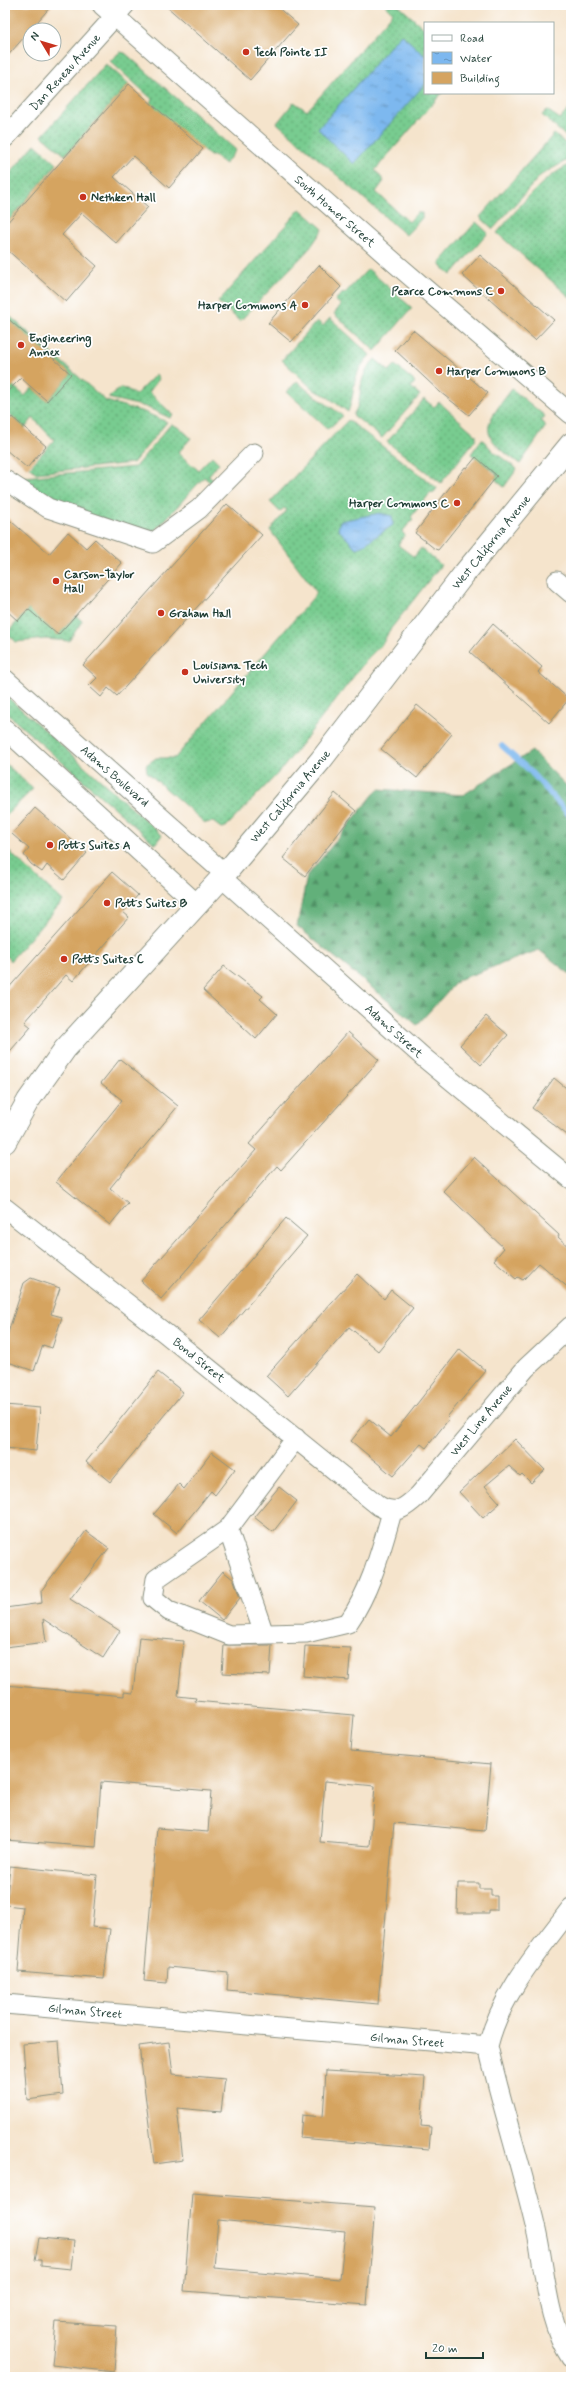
<svg xmlns="http://www.w3.org/2000/svg" width="576" height="2382" font-family="Mynerve,sans-serif">
  <style>
    .grass { fill: url(#grass-dots); stroke: #4c8462 }
    .forest { fill: url(#forest-firs); stroke: #407657 }
    .water { fill: url(#water-ripples); stroke: #4e7a92 }
    .lines { fill: none; stroke-linecap: round; stroke-linejoin: round }
    .stream { stroke: #7db8ef; stroke-width: 5.5 }
    .building { fill: #d5a461; fill-rule: evenodd }
    .minor-casing { stroke: #8a9080; stroke-width: 21 }
    .major-casing { stroke: #8a9080; stroke-width: 24 }
    .minor { stroke: #fff; stroke-width: 19 }
    .major { stroke: #fff; stroke-width: 22 }
    .poi-dot { fill: #c8321e; stroke: #fff; stroke-width: 1.5 }
    .labels { text-anchor: middle; stroke-width: 3.5; stroke-linejoin: round; paint-order: stroke }
    .poi-label { font-size: 12px; font-weight: bold; fill: #1f3d34; stroke: #fff; text-anchor: start }
    .street-label { font-size: 12px; fill: #1f3d34; stroke: #fff }
  </style>
  <defs>
    <pattern id="grass-dots" width="8" height="8" patternUnits="userSpaceOnUse"><rect width="8" height="8" fill="#78cc90"/><path d="M2 2h.1M6 6h.1" fill="none" stroke="#62a776" stroke-width="1.8" stroke-linecap="round"/></pattern>
    <pattern id="forest-firs" width="22" height="20" patternUnits="userSpaceOnUse"><rect width="22" height="20" fill="#62b07a"/><path d="M5 1l3.5 6h-7zM16 11l3.5 6h-7z" fill="#509065"/></pattern>
    <pattern id="water-ripples" width="26" height="14" patternUnits="userSpaceOnUse"><rect width="26" height="14" fill="#7db8ef"/><path d="M2 4q2-2 4 0t4 0M15 11q2-2 4 0t4 0" fill="none" stroke="#6697c2"/></pattern>
  </defs>
  <rect width="100%" height="100%" fill="#fff"/>
  <filter id="ink" filterUnits="userSpaceOnUse"><feTurbulence type="fractalNoise" baseFrequency=".025" numOctaves="2"/><feDisplacementMap in="SourceGraphic" scale="8" xChannelSelector="R" yChannelSelector="G"/><feConvolveMatrix kernelMatrix="1 2 1 2 8 2 1 2 1" color-interpolation-filters="sRGB"/></filter>
  <filter id="wash" filterUnits="userSpaceOnUse"><feTurbulence type="fractalNoise" baseFrequency=".012" numOctaves="4" result="noise"/><feDisplacementMap in="SourceGraphic" scale="16" xChannelSelector="R" yChannelSelector="G"/><feGaussianBlur stdDeviation="0.9" result="paint"/><feColorMatrix in="noise" values="0 0 0 0 0 0 0 0 0 0 0 0 0 0 0 0 0 1.4 0 .05"/><feComposite in="paint" operator="in"/></filter>
  <g filter="url(#wash)">
    <rect width="100%" height="100%" fill="#f5e4cc"/>
    <path class="grass" d="M385,5H398L425,29V93H442L375,170L384,181L376,192L409,222L417,213H422V218L406,235L277,123L294,102L307,111L393,13Z
      M120,52L125,53L236,150L225,164L213,155L210,156L150,103L152,99L110,61Z
      M106,64L129,84L65,155L42,136Z
      M571,107V141L542,115L547,110L560,119Z
      M554,134L571,148V158L541,175L493,229L480,217Z
      M35,144L57,164L5,225V179Z
      M571,164V298L497,233C519,208 540,178 571,164Z
      M300,209L323,229L310,248L240,321L218,302Z
      M476,222L488,233L451,275L439,264Z
      M368,269L412,308L375,351L334,314L341,305L335,300L343,293L344,294Z
      M5,312L106,401L144,412L167,422L133,463L36,473L30,467L54,440L33,418L25,428L5,410V383L13,386L25,396L32,388L47,401L71,374L5,316Z
      M330,318L370,355C348,380 358,385 348,412L325,395L314,390L282,360L317,321L323,326Z
      M375,359L389,371L395,365L415,382L411,387L420,395L382,438L353,415C366,395 353,383 375,359Z
      M156,374L159,379L149,392L173,415L170,418L146,407L108,398L120,388L127,389L135,395Z
      M297,381C311,395 328,404 343,416L328,429L287,392Z
      M512,389L545,416L541,421L546,426L520,464C477,433 482,428 512,389Z
      M424,399L434,407L439,402L476,435V439L441,483L387,442Z
      M348,420L437,488L433,494L431,492L411,517L413,519L402,532L405,535L398,545L414,557L421,548L441,565L389,631L383,643L368,658L282,769L226,827L221,828L213,822L205,823L147,772L146,765L156,758H175L317,593L270,530L287,510L284,508L280,512L270,502Z
      M171,424L180,428L191,438L178,453L198,470L212,456L219,463L208,476L215,481L212,484L204,477L156,530L144,531L71,511L23,486L24,477L135,467Z
      M482,439L493,451L517,469L504,487L495,479L497,476L496,473L471,454Z
      M29,609L58,635L76,616L82,621L69,641L45,639L16,642L7,633Z
      M5,695L162,835L155,844L5,712Z
      M5,763L33,789L5,816Z
      M5,848L63,901L10,961L5,953Z"/>
    <path class="forest" d="M532,751L571,790V975L539,950L458,980L417,1025L297,926L307,876L378,789L463,795Z"/>
    <path class="water" d="M401,34L425,56V84L354,164L318,129Z
      M380,513L392,516L393,525L362,546L356,548L338,529L340,521Z"/>
    <g class="lines">
      <path class="stream" d="M502,746L529,770L571,817"/>
    </g>
    <g id="blocks">
      <path class="building" d="M5,5H52L5,59Z
        M165,5H275L298,25L250,80Z
        M129,84L203,149L169,188L133,156L114,177L148,207L116,243L82,213L62,235L97,266L66,302L5,248V225Z
        M480,255L554,320L535,340L462,275Z
        M319,265L341,287L291,342L268,323Z
        M5,316L71,374L47,401L21,378L5,394Z
        M413,330L488,393L469,415L440,392L395,350Z
        M12,417L46,446L27,468L5,449V425Z
        M476,457L497,476L443,544L438,550L435,549L415,533L465,467L467,468Z
        M227,504L262,535L117,696L108,688L101,697L89,686L97,678L83,665Z
        M5,516L49,554L68,532L86,548L95,539L122,563L58,635L28,609L18,621L5,609Z
        M493,624L542,667L538,672L569,699L549,723L470,652Z
        M417,705L452,734L417,778L381,749Z
        M335,793L356,811L305,876L283,858Z
        M35,808L87,853L64,880L47,865L42,872L31,864L24,855L29,849L12,834Z
        M112,872L138,895L123,912L129,917L73,981L66,975L25,1022L31,1027L5,1057V992Z
        M224,966L263,996L260,999L277,1014L256,1039L203,990Z
        M486,1016L508,1035L481,1065L460,1045Z
        M348,1032L379,1060L281,1170L277,1166L161,1299L141,1281L256,1150L249,1144Z
        M120,1059L178,1106L110,1188L128,1203L110,1225L56,1182L122,1100L101,1083Z
        M554,1078L571,1092V1138L532,1108Z
        M474,1157L559,1235L558,1237L571,1249V1290L539,1263L523,1280L518,1277L516,1279L494,1260L504,1248L443,1191Z
        M286,1218L307,1236L220,1338L199,1320Z
        M357,1274L384,1299L391,1290L413,1308L378,1351L349,1327L288,1396L266,1376Z
        M31,1278L60,1288L51,1314L62,1317L52,1348L43,1345L34,1371L5,1361V1342L24,1283Z
        M460,1349L486,1371L447,1417L449,1419L426,1448L421,1444L393,1476L351,1441L369,1419L391,1437Z
        M158,1372L183,1392L110,1482L86,1462Z
        M5,1405L40,1408L36,1451L5,1448Z
        M515,1439L545,1470L531,1483L522,1474L520,1476L509,1466L485,1486L500,1503L483,1518L459,1492Z
        M212,1452L235,1469L215,1495L211,1491L177,1533L154,1514L179,1484L184,1489Z
        M279,1487L297,1501L273,1532L254,1517Z
        M86,1531L109,1548L70,1599L120,1631L103,1658L43,1619L46,1642L5,1647V1608L42,1603L41,1591Z
        M223,1571L234,1580L240,1598L222,1620L199,1601Z
        M139,1637L184,1641L178,1696L196,1698L195,1701L354,1715L351,1751L491,1764L485,1831L394,1823L378,2004L227,1990L228,1973L168,1967L167,1983L144,1981L157,1828L208,1832L211,1791L101,1782L96,1847L5,1840V1685L124,1696V1692L133,1693ZM325,1781L375,1786L370,1846L320,1842Z
        M224,1645H272L270,1675L222,1673Z
        M305,1646L351,1648L348,1680L303,1676Z
        M10,1866L97,1875L92,1927L110,1929L104,1979L18,1972L23,1907L6,1905Z
        M458,1883H479V1889H491V1896H497V1910H489V1913H457Z
        M59,2041L63,2095L27,2100L23,2044Z
        M169,2042L173,2074L225,2079L221,2112L177,2108L183,2160L154,2164L139,2046Z
        M326,2071L425,2077L421,2126L431,2127L429,2149L300,2138L302,2115L323,2117Z
        M192,2193L375,2207L367,2305L184,2291ZM218,2220L345,2232L340,2279L214,2268Z
        M39,2238L74,2241L71,2269L41,2266V2260H35Z
        M56,2322L117,2326L114,2372L52,2365Z"/>
    </g>
  </g>
  <g filter="url(#ink)">
    <use href="#blocks" fill-opacity="0" stroke="#8a9080" stroke-width="1"/>
    <g class="lines">
      <g class="minor-casing">
        <path id="minor" d="M102,5L395,263L571,414
          M5,138L125,5
          M5,480L48,508L153,543L199,509L254,453
          M557,581L571,593
          M5,679L225,874
          M5,729L198,905
          M222,878L423,1057L571,1179
          M5,1208L165,1333L379,1506C397,1516 406,1507 419,1495L526,1368L571,1326
          M296,1438L228,1529L156,1579L153,1598L169,1611L229,1635L306,1633L348,1623C371,1590 381,1550 392,1512
          M228,1529L264,1634
          M5,2004L488,2046C502,2108 522,2168 536,2229C546,2272 546,2321 571,2358
          M488,2046C501,1993 539,1951 571,1908"/>
      </g>
      <g class="major-casing">
        <path id="major" d="M5,1142L28,1101L65,1049L225,874L321,760L464,574L571,444"/>
      </g>
      <use href="#minor" class="minor"/>
      <use href="#major" class="major"/>
    </g>
  </g>
  <g class="poi-dot">
    <circle cx="246" cy="52" r="4"/>
    <circle cx="83" cy="197" r="4"/>
    <circle cx="501" cy="291" r="4"/>
    <circle cx="305" cy="305" r="4"/>
    <circle cx="21" cy="345" r="4"/>
    <circle cx="439" cy="371" r="4"/>
    <circle cx="457" cy="503" r="4"/>
    <circle cx="56" cy="581" r="4"/>
    <circle cx="161" cy="613" r="4"/>
    <circle cx="185" cy="672" r="4"/>
    <circle cx="50" cy="845" r="4"/>
    <circle cx="107" cy="903" r="4"/>
    <circle cx="64" cy="959" r="4"/>
  </g>
  <g class="labels">
    <g class="poi-label">
      <text x="254" y="56">Tech Pointe II</text>
      <text x="91" y="201">Nethken Hall</text>
      <text x="493" y="295" text-anchor="end">Pearce Commons C</text>
      <text x="297" y="309" text-anchor="end">Harper Commons A</text>
      <text x="29" y="342">Engineering<tspan x="29" dy="14">Annex</tspan></text>
      <text x="447" y="375">Harper Commons B</text>
      <text x="449" y="507" text-anchor="end">Harper Commons C</text>
      <text x="64" y="578">Carson-Taylor<tspan x="64" dy="14">Hall</tspan></text>
      <text x="169" y="617">Graham Hall</text>
      <text x="193" y="669">Louisiana Tech<tspan x="193" dy="14">University</tspan></text>
      <text x="58" y="849">Potts Suites A</text>
      <text x="115" y="907">Potts Suites B</text>
      <text x="72" y="963">Potts Suites C</text>
    </g>
    <g class="street-label">
      <text transform="translate(65 72) rotate(-48)" y="4">Dan Reneau Avenue</text>
      <text transform="translate(335 211) rotate(41)" y="4">South Homer Street</text>
      <text transform="translate(491 542) rotate(-51)" y="4">West California Avenue</text>
      <text transform="translate(115 776) rotate(41)" y="4">Adams Boulevard</text>
      <text transform="translate(290 796) rotate(-50)" y="4">West California Avenue</text>
      <text transform="translate(394 1031) rotate(42)" y="4">Adams Street</text>
      <text transform="translate(199 1360) rotate(39)" y="4">Bond Street</text>
      <text transform="translate(481 1420) rotate(-50)" y="4">West Line Avenue</text>
      <text transform="translate(85 2011) rotate(5)" y="4">Gilman Street</text>
      <text transform="translate(407 2040) rotate(5)" y="4">Gilman Street</text>
    </g>
  </g>
  <rect width="576" height="2382" fill="none" stroke="#fff" stroke-width="20"/>
  <rect x="424" y="22" width="130" height="72" fill="#ffffff" stroke="#a5b1ae"/>
  <rect x="432" y="35" width="20" height="6" fill="#ffffff" stroke="#a5b1ae"/>
  <text x="460" y="42" font-size="12" fill="#1f3d34">Road</text>
  <rect x="432" y="52" width="20" height="12" fill="url(#water-ripples)" stroke="#a5b1ae"/>
  <text x="460" y="62" font-size="12" fill="#1f3d34">Water</text>
  <rect x="432" y="72" width="20" height="12" fill="#d5a461" stroke="#a5b1ae"/>
  <text x="460" y="82" font-size="12" fill="#1f3d34">Building</text>
  <g transform="translate(42 42) rotate(308)"><circle r="19" fill="#ffffff" stroke="#a5b1ae"/>
  <path d="M0-3L7 15L0 10L-7 15Z" fill="#c8321e"/>
  <text y="-6" font-size="11" font-weight="bold" text-anchor="middle" fill="#1f3d34">N</text>
  </g>
  <path d="M426 2352v6h57v-6" fill="none" stroke="#1f3d34" stroke-width="2"/>
  <text x="432" y="2352" font-size="12" fill="#1f3d34" stroke="#ffffff" stroke-width="3" paint-order="stroke">20 m</text>
</svg>
